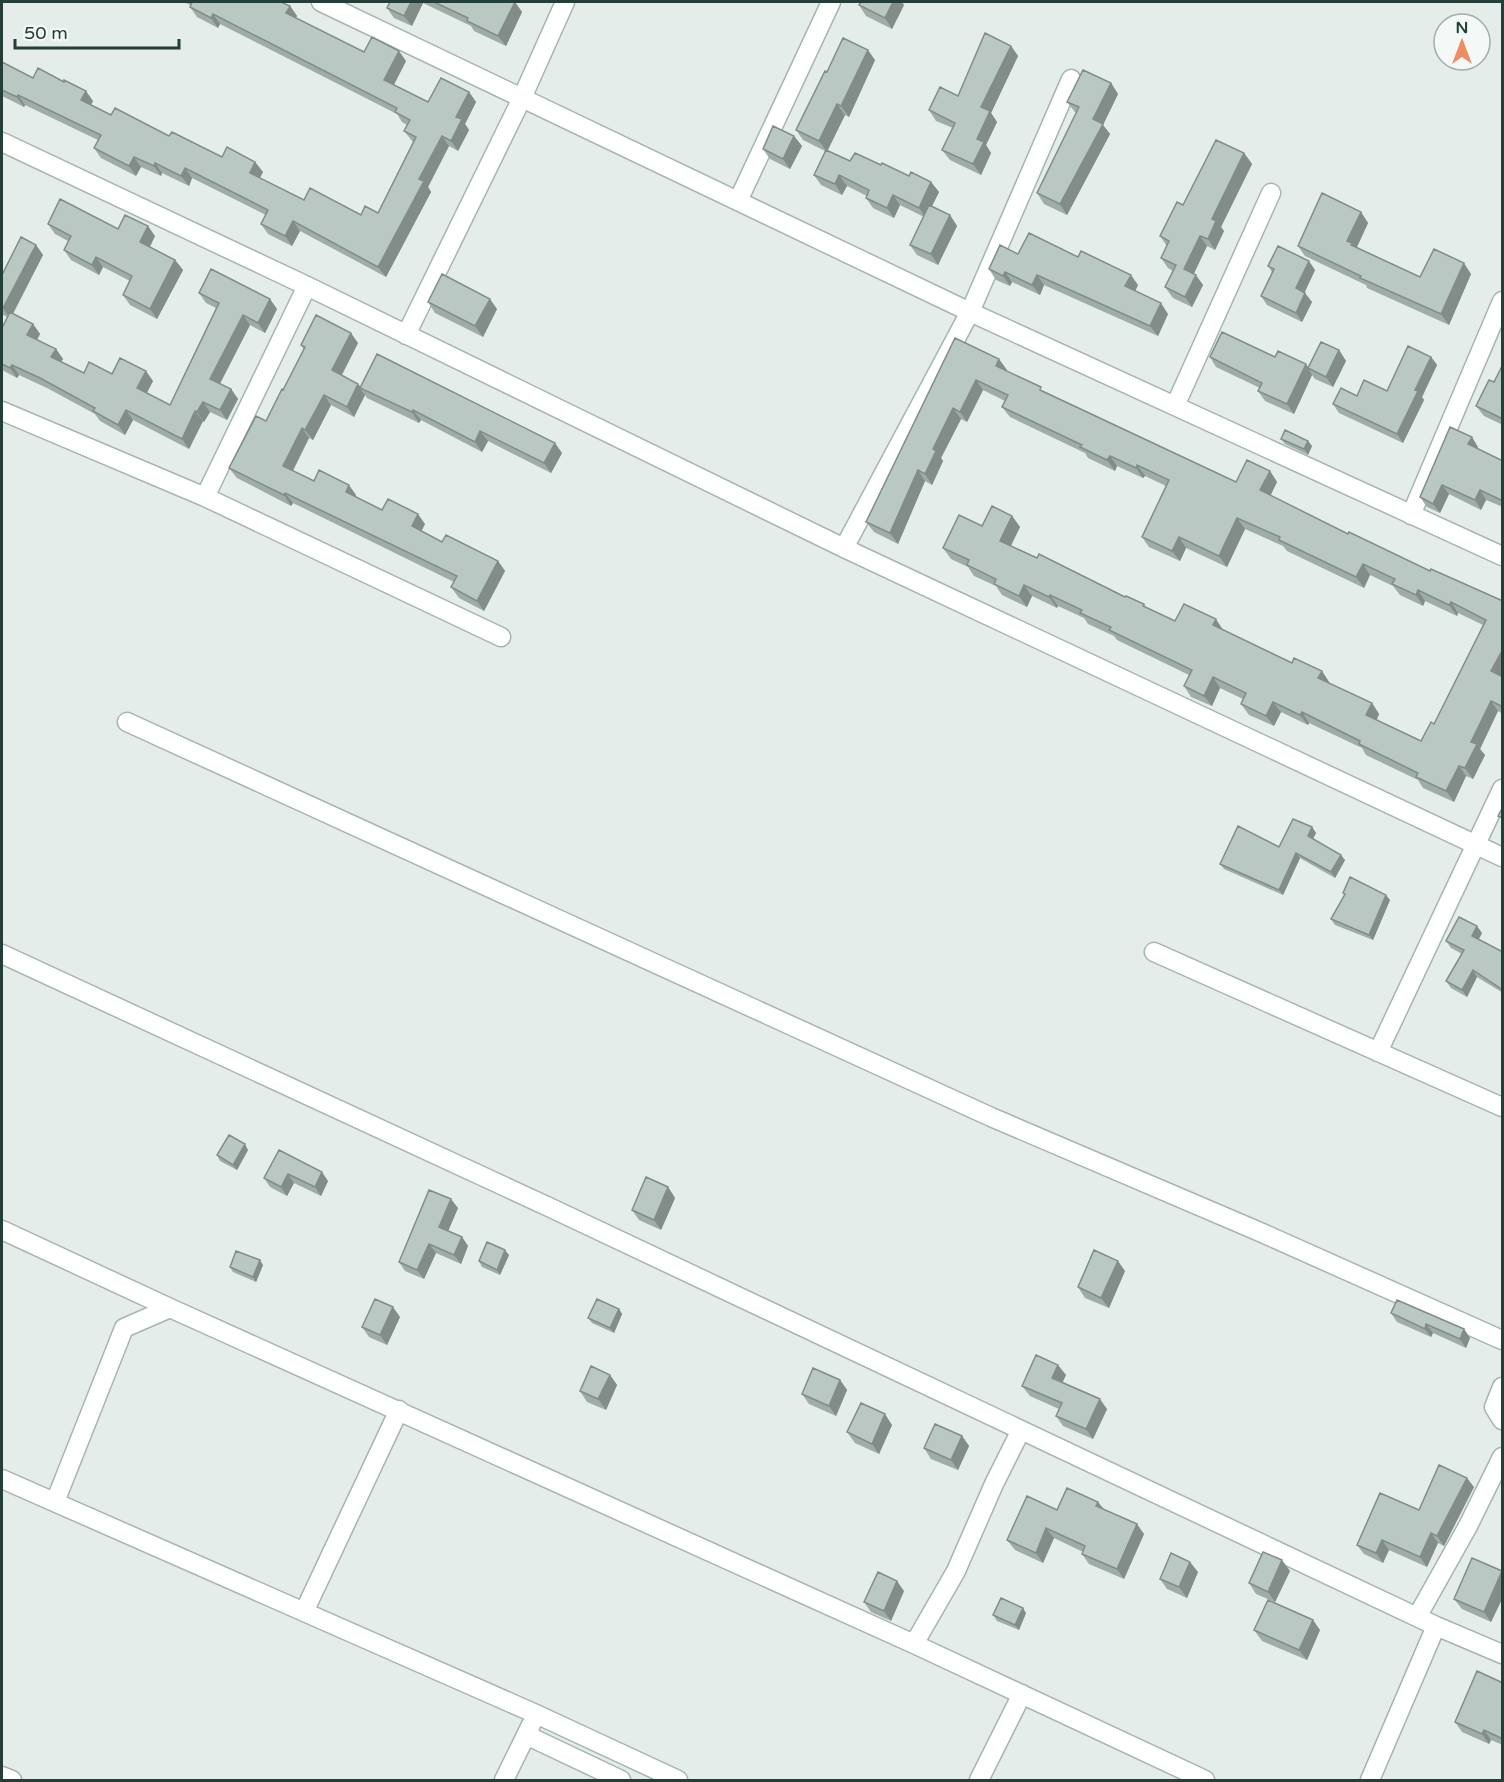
<svg xmlns="http://www.w3.org/2000/svg" width="1504" height="1782" font-family="'Varela Round',sans-serif">
  <style>
    .lines { fill: none; stroke-linecap: round; stroke-linejoin: round }
    .minor-casing { stroke: #a7b5b1; stroke-width: 21 }
    .minor { stroke: #fff; stroke-width: 18 }
    .wall { fill: #9faca8 }
    .shaded-wall { fill: #828c88 }
    .building { fill: #b9c8c3; stroke: #828c88; stroke-width: 1.5 }
  </style>
  <rect width="100%" height="100%" fill="#e4edea"/>
  <g class="lines">
    <g class="minor-casing">
      <path id="minor" d="M321,2L970,312L1502,556
        M2,142L307,286L844,548L1502,857
        M738,201L831,2
        M406,335L522,98L565,2
        M1175,406L1271,193
        M2,411L205,497L501,637
        M205,497L307,286
        M1411,515L1502,301
        M844,548L970,312L1071,79
        M127,722L991,1117L1260,1232L1502,1340
        M1154,952L1502,1107
        M2,954L551,1208L1436,1626L1502,1654
        M1378,1052L1502,789
        M2,1230L170,1308
        M1502,1387L1494,1407L1502,1420
        M2,1479L536,1714L678,1780
        M55,1502L124,1328L170,1308L914,1644L1205,1780
        M304,1612L399,1410
        M1417,1617L1468,1526L1502,1457
        M914,1644L956,1571L994,1484L1021,1430
        M526,1735L621,1780
        M2,1776L12,1780
        M504,1780L531,1725
        M979,1780L1022,1694
        M1370,1780L1436,1626"/>
    </g>
    <use href="#minor" class="minor"/>
  </g>
  <path class="wall" d="M183,2H281L290,6L297,16L296,18L364,52L406,61L394,85L428,102L469,92L476,102L465,124L469,130L458,151L449,146L428,187L431,192L386,277L300,231L292,246L268,234L261,224L266,215L192,178L189,186L162,173L161,176L141,167L136,176L101,158L94,148L98,140L25,105L24,107L2,96V62L33,78L93,101L91,105L111,115L169,136L222,157L255,162L263,172L260,178L304,200L361,215L378,213L413,142L404,131L407,125L402,122L397,114L220,24L218,28L197,17L190,7L191,5Z
    M390,2H515L522,12L506,46L474,31L471,26L423,3L412,26L394,18L387,8Z
    M859,5H904L892,29L866,16Z
    M1011,46L1018,56L991,113L997,122L986,145L991,153L981,175L950,160L942,150L953,128L936,121L929,110L958,96Z
    M875,60L849,117L845,115L827,150L850,161L881,165L909,176L931,182L939,192L932,206L950,215L957,226L938,265L917,255L910,245L924,217L900,205L894,218L873,208L866,198L867,196L847,186L842,195L821,185L814,175L825,151L803,140L796,130L827,72Z
    M1111,83L1118,94L1103,125L1110,134L1067,215L1044,204L1037,193L1077,113L1075,112L1067,102Z
    M794,136L802,146L790,169L770,159L763,149Z
    M1244,153L1252,164L1221,227L1224,231L1215,250L1207,246L1194,274L1203,285L1192,307L1173,298L1165,287L1173,271L1168,268L1161,258L1167,246L1160,236L1183,205Z
    M1361,212L1368,223L1357,247L1420,277L1471,274L1449,325L1367,288L1366,285L1305,256L1298,246Z
    M48,224L118,229L155,236L150,247L175,260L183,270L157,319L130,305L123,295L130,281L103,267L99,275L71,260L64,250L68,241L55,234Z
    M36,245L43,255L13,314L33,324L40,334L37,340L56,349L63,359L61,362L84,373L112,374L153,381L147,393L170,405L216,308L206,303L199,293L277,309L265,333L250,325L220,384L231,389L238,399L227,420L210,412L204,422L203,421L189,449L133,420L125,435L100,421L95,414L47,388L19,375L17,378L2,370V328L7,317L2,314V275Z
    M1018,254L1138,285L1135,291L1168,314L1158,336L1044,285L1040,295L1012,282L1010,286L996,280L989,269Z
    M1268,266L1315,270L1304,293L1312,302L1302,322L1267,305L1261,296L1272,272Z
    M428,302L497,309L483,337L435,313Z
    M955,338L1007,370L1006,371L1043,391L1236,482L1270,471L1277,482L1270,495L1348,534L1430,571L1503,601V675L1502,676L1503,677V714L1498,711L1480,749L1485,755L1473,779L1466,776L1454,802L1423,788L1418,780L1366,755L1362,748L1309,723L1308,725L1281,712L1274,726L1249,715L1241,704L1243,699L1220,688L1212,706L1191,697L1184,686L1189,675L1117,640L1114,636L1088,624L1084,618L1058,606L1057,608L1032,596L1027,607L1002,595L996,586L974,576L968,567L951,559L943,548L982,526L1012,516L1020,527L1011,546L1125,597L1144,604L1146,607L1175,621L1223,630L1292,663L1322,671L1329,682V683L1372,703L1379,714L1377,720L1421,741L1434,724L1483,625L1458,613L1457,616L1425,601L1423,606L1400,595L1393,586L1370,575L1364,588L1287,551L1283,546L1245,529L1227,567L1186,548L1180,561L1149,547L1142,537L1166,486L1145,476L1143,478L1117,466L1115,471L1088,458L1085,453L1010,417L1002,407L1005,401L983,390L967,422L961,419L941,458L943,461L932,485L925,481L898,544L874,532L866,522Z
    M358,343L342,375L358,384L361,387L562,453L551,473L488,441L482,452L421,420L419,423L367,398L365,395L354,417L331,405L313,440L309,438L293,471L314,481L356,495L355,497L382,510L425,524L421,531L442,542L498,561L505,571L484,611L459,598L451,587L454,582L293,503L291,506L237,478L229,468L266,421L283,390L304,350L301,345Z
    M1339,350L1346,361L1333,387L1315,379L1312,375L1294,414L1265,401L1258,391L1260,388L1216,367L1210,357H1275L1306,364L1308,367Z
    M1431,357L1437,365L1422,397L1424,400L1403,443L1339,413L1333,404L1387,391Z
    M1503,364V425L1484,416L1476,406L1494,382Z
    M1281,439L1308,441L1312,446L1308,455L1285,444Z
    M1478,447L1477,449L1503,461V507L1486,500L1481,510L1449,494L1440,513L1427,507L1420,497Z
    M1312,827L1316,833L1313,838L1345,860L1335,878L1300,858L1283,895L1224,869L1220,864L1279,847Z
    M1343,893L1390,900L1373,940L1335,925L1331,919L1345,896Z
    M1482,933L1479,939L1503,952V993L1477,977L1467,997L1451,988L1446,981L1462,954L1451,948L1446,941Z
    M248,1150L237,1170L220,1161L217,1155Z
    M279,1150L328,1181L321,1196L294,1183L287,1196L270,1187L264,1178Z
    M668,1187L675,1198L661,1230L639,1220L632,1210Z
    M458,1208L448,1231L462,1237L468,1246L461,1264L436,1253L424,1279L405,1271L399,1262Z
    M509,1255L500,1275L482,1267L479,1261Z
    M263,1265L256,1282L233,1272L230,1267Z
    M1125,1271L1109,1308L1085,1298L1078,1287Z
    M619,1309L622,1314L614,1333L592,1323L588,1318Z
    M1391,1313L1464,1329L1470,1338L1466,1348L1433,1333L1431,1337L1397,1322Z
    M400,1317L387,1345L369,1337L362,1327Z
    M610,1375L617,1385L606,1410L587,1402L580,1391Z
    M1066,1375L1062,1382L1107,1409L1093,1439L1063,1426L1056,1416L1059,1409L1030,1396L1022,1386Z
    M840,1380L847,1390L836,1416L809,1404L802,1394Z
    M892,1425L879,1454L855,1443L847,1432Z
    M962,1436L969,1446L958,1470L931,1459L924,1448Z
    M1474,1487L1444,1546L1438,1543L1427,1567L1389,1550L1383,1563L1364,1554L1357,1545L1419,1510Z
    M1098,1502L1104,1509L1144,1534L1124,1579L1089,1564L1082,1554L1083,1552L1054,1538L1043,1563L1015,1550L1007,1540L1057,1510Z
    M1290,1571L1275,1602L1256,1594L1249,1583Z
    M1502,1571L1503,1597L1491,1622L1462,1609L1454,1599Z
    M1198,1572L1187,1598L1167,1589L1160,1579Z
    M904,1591L891,1621L871,1612L864,1602Z
    M1026,1613L1019,1630L997,1621L993,1615Z
    M1254,1630H1320L1307,1660L1262,1641Z
    M1503,1683V1745L1491,1740L1489,1744L1462,1732L1455,1722Z"/>
  <path class="shaded-wall" d="M411,2H422L423,3L412,26L404,16Z
    M515,2L522,12L506,46L498,36Z
    M893,2H902L904,5L892,29L885,18Z
    M290,6L297,16L293,23L286,13Z
    M213,14L220,24L218,28L211,18Z
    M1011,46L1018,56L991,113L997,122L986,145L991,153L981,175L973,164L981,107Z
    M868,50L875,60L849,117L841,106Z
    M399,51L406,61L391,90L384,80Z
    M1111,83L1118,94L1103,125L1110,134L1067,215L1060,204L1093,119Z
    M86,91L93,101L88,110L81,100Z
    M469,92L476,102L465,124L469,130L458,151L451,141L456,117Z
    M18,95L25,105L24,107L17,97Z
    M837,104L845,115L827,152L819,141Z
    M442,136L449,146L428,187L431,192L386,277L378,267L419,179Z
    M794,136L802,146L790,169L783,159Z
    M1244,153L1252,164L1221,227L1224,231L1215,250L1208,239L1212,219Z
    M134,157L141,167L136,176L129,166Z
    M255,162L263,172L257,183L250,173Z
    M155,163L162,173L161,176L154,166Z
    M185,168L192,178L189,186L181,176Z
    M839,175L847,186L842,195L835,184Z
    M931,182L939,192L926,218L919,208Z
    M893,195L900,205L894,218L887,208Z
    M1361,212L1368,223L1356,249L1347,241Z
    M950,215L957,226L938,265L931,254Z
    M293,221L300,231L292,246L285,236Z
    M148,226L155,236L147,252L140,242Z
    M1200,236L1207,246L1191,279L1184,269Z
    M36,245L43,255L10,319L3,308Z
    M96,257L103,267L99,275L92,265Z
    M175,260L183,270L157,319L150,309Z
    M1309,261L1315,270L1302,298L1296,288Z
    M1464,263L1471,274L1449,325L1441,314Z
    M1005,272L1012,282L1010,286L1003,276Z
    M1037,275L1044,285L1040,295L1032,285Z
    M1131,275L1138,285L1133,296L1125,286Z
    M1196,275L1203,285L1192,307L1185,297Z
    M1305,293L1312,302L1302,322L1296,313Z
    M270,299L277,309L265,333L258,323Z
    M490,299L497,309L483,337L475,326Z
    M1161,303L1168,314L1158,336L1150,326Z
    M243,315L250,325L217,389L210,379Z
    M33,324L40,334L34,345L27,335Z
    M351,333L358,343L339,380L332,370Z
    M56,349L63,359L58,367L51,357Z
    M1339,350L1346,361L1333,387L1326,377Z
    M1431,357L1437,365L1422,397L1424,400L1403,443L1397,434L1415,390Z
    M999,359L1007,370L1004,377L996,366Z
    M1306,364L1312,375L1294,414L1287,404Z
    M12,365L19,375L17,378L10,368Z
    M146,371L153,381L144,398L137,388Z
    M976,380L983,390L967,422L960,412Z
    M358,384L362,389L360,388L365,395L354,417L347,407Z
    M231,389L238,399L227,420L220,410Z
    M324,395L331,405L313,440L305,430Z
    M203,402L210,412L204,422L197,412Z
    M953,408L961,419L941,458L943,461L932,485L925,474L933,449Z
    M126,410L133,420L125,435L118,425Z
    M413,410L421,420L419,423L412,412Z
    M195,411L203,421L189,449L182,439Z
    M302,428L309,438L290,476L283,466Z
    M480,431L488,441L482,452L475,442Z
    M1472,437L1478,447L1475,454L1468,444Z
    M1308,441L1312,446L1308,455L1304,449Z
    M555,443L562,453L551,473L544,463Z
    M1110,456L1117,466L1115,471L1107,460Z
    M1137,465L1145,476L1143,478L1136,468Z
    M918,470L925,481L898,544L890,533Z
    M1270,471L1277,482L1268,501L1260,490Z
    M349,485L356,495L353,502L346,492Z
    M1442,485L1449,494L1440,513L1433,504Z
    M1480,490L1486,500L1481,510L1475,500Z
    M285,493L293,503L291,506L284,495Z
    M418,514L425,524L419,536L412,526Z
    M1012,516L1020,527L1008,551L1000,541Z
    M1237,518L1245,529L1227,567L1219,556Z
    M1179,537L1186,548L1180,561L1172,551Z
    M498,561L505,571L484,611L477,601Z
    M1363,564L1370,575L1364,588L1356,577Z
    M1024,585L1032,596L1027,607L1019,596Z
    M1418,590L1425,601L1423,606L1416,595Z
    M1050,595L1058,606L1057,608L1049,597Z
    M1451,602L1458,613L1457,616L1449,605Z
    M1216,619L1223,630L1213,625Z
    M1503,649V675L1499,682L1491,671Z
    M1322,671L1329,682L1326,688L1318,678Z
    M1213,677L1220,688L1212,706L1204,696Z
    M1491,701L1498,711L1480,749L1485,755L1473,779L1465,768L1471,742Z
    M1273,702L1281,712L1274,726L1266,716Z
    M1372,703L1379,714L1374,725L1366,715Z
    M1302,712L1309,723L1308,725L1300,715Z
    M1459,766L1466,776L1454,802L1446,791Z
    M1312,827L1316,833L1312,841L1308,836Z
    M1296,853L1300,858L1283,895L1279,890Z
    M1341,855L1345,860L1335,878L1331,872Z
    M1386,895L1390,900L1373,940L1369,935Z
    M1477,926L1482,933L1477,942L1472,936Z
    M1473,970L1477,977L1467,997L1462,990Z
    M245,1144L248,1150L237,1170L233,1165Z
    M322,1172L328,1181L321,1196L315,1187Z
    M288,1174L294,1183L287,1196L281,1187Z
    M668,1187L675,1198L661,1230L654,1220Z
    M451,1199L458,1208L446,1236L439,1227Z
    M462,1237L468,1246L461,1264L454,1255Z
    M429,1244L436,1253L424,1279L417,1270Z
    M505,1250L509,1255L500,1275L497,1270Z
    M260,1260L263,1265L256,1282L253,1277Z
    M1118,1261L1125,1271L1109,1308L1101,1298Z
    M393,1307L400,1317L387,1345L380,1335Z
    M619,1309L622,1314L614,1333L610,1328Z
    M1426,1324L1433,1333L1431,1337L1425,1329Z
    M1464,1329L1470,1338L1466,1348L1460,1339Z
    M1058,1365L1066,1375L1060,1388L1052,1378Z
    M610,1375L617,1385L606,1410L598,1399Z
    M840,1380L847,1390L836,1416L829,1406Z
    M1100,1399L1107,1409L1093,1439L1086,1429Z
    M885,1414L892,1425L879,1454L872,1444Z
    M962,1436L969,1446L958,1470L951,1460Z
    M1467,1478L1474,1487L1444,1546L1437,1536Z
    M1098,1502L1105,1512L1096,1506Z
    M1137,1524L1144,1534L1124,1579L1117,1569Z
    M1046,1528L1054,1538L1043,1563L1036,1553Z
    M1431,1533L1438,1543L1427,1567L1420,1557Z
    M1382,1540L1389,1550L1383,1563L1376,1553Z
    M1282,1560L1290,1571L1275,1602L1268,1592Z
    M1190,1562L1198,1572L1187,1598L1179,1587Z
    M1502,1571L1503,1597L1491,1622L1484,1612Z
    M897,1581L904,1591L891,1621L884,1611Z
    M1023,1608L1026,1613L1019,1630L1015,1625Z
    M1313,1620L1320,1630L1307,1660L1299,1650Z
    M1484,1730L1491,1740L1489,1744L1482,1734Z"/>
  <path class="building" d="M192,2H281L290,6L286,13L364,52L372,37L399,51L384,80L428,102L441,78L469,92L456,117L462,119L451,141L442,136L419,179L424,181L378,267L293,221L285,236L261,224L268,210L185,168L181,176L155,163L154,166L134,157L129,166L94,148L101,135L18,95L17,97L2,90V62L33,78L38,68L64,82V80L86,91L81,100L111,115L115,108L169,136L172,132L222,157L227,147L255,162L250,173L304,200L310,188L361,215L365,206L378,213L416,137L404,131L410,120L395,112L397,108L213,14L211,18L190,7Z
    M390,2H411L404,16L387,8Z
    M434,2H515L498,36L467,21L468,18Z
    M861,2H893L885,18L859,5Z
    M985,33L1011,46L981,107L990,111L977,139L984,142L973,164L942,150L955,123L929,110L940,87L958,96Z
    M843,38L868,50L841,106L837,104L819,141L796,130L825,71L827,72Z
    M1083,70L1111,83L1093,119L1103,124L1060,204L1037,193L1079,107L1067,102Z
    M773,126L794,136L783,159L763,149Z
    M1216,140L1244,153L1212,219L1216,221L1208,239L1200,236L1184,269L1196,275L1185,297L1165,287L1176,265L1161,258L1169,241L1160,236L1177,202L1183,205Z
    M826,150L850,161L855,153L881,165L882,163L909,176L911,172L931,182L919,208L893,195L887,208L866,198L869,190L839,175L835,184L814,175Z
    M1322,193L1361,212L1347,241L1352,243L1351,245L1420,277L1434,249L1464,263L1441,314L1360,278L1361,276L1298,246Z
    M60,199L118,229L125,215L148,226L140,242L175,260L150,309L123,295L132,276L96,257L92,265L64,250L71,236L48,224Z
    M929,205L950,215L931,254L910,245Z
    M1029,233L1078,257L1081,251L1131,275L1125,286L1161,303L1150,326L1037,275L1032,285L1005,272L1003,276L989,269L1000,245L1018,254Z
    M21,237L36,245L3,308H2V275Z
    M1278,246L1309,261L1296,288L1305,293L1296,313L1261,296L1274,269L1268,266Z
    M211,269L270,299L258,323L243,315L210,379L231,389L220,410L203,402L197,412L195,411L182,439L126,410L118,425L93,411L95,408L40,378L12,365L10,368L2,364V328L10,312L33,324L27,335L56,349L51,357L84,373L89,362L112,374L120,358L146,371L137,388L170,405L219,303L199,293Z
    M442,274L490,299L475,326L428,302Z
    M316,315L351,333L332,370L358,384L347,407L324,395L305,430L302,428L283,466L314,481L319,470L349,485L346,492L382,510L388,499L418,514L412,526L442,542L446,535L498,561L477,601L451,587L457,576L285,493L284,495L229,468L256,416L266,421L282,389L283,390L305,347L301,345Z
    M1222,332L1275,357L1278,351L1306,364L1287,404L1258,391L1262,383L1210,357Z
    M955,338L999,359L996,366L1041,387L1040,390L1236,482L1247,460L1270,471L1260,490L1348,534L1349,532L1430,571L1431,569L1503,601V649L1491,671L1503,677V702L1501,706L1491,701L1471,742L1477,744L1465,768L1459,766L1446,791L1416,777L1418,773L1359,744L1360,741L1302,712L1300,715L1273,702L1266,716L1241,704L1246,693L1213,677L1204,696L1184,686L1192,670L1109,630L1111,627L1080,613L1082,610L1050,595L1049,597L1024,585L1019,596L994,584L996,579L967,565L969,560L943,548L959,515L982,526L992,506L1012,516L1000,541L1037,558L1039,554L1125,597L1126,596L1144,604L1143,606L1175,621L1184,604L1216,619L1213,625L1292,663L1294,658L1322,671L1318,678L1372,703L1366,715L1421,741L1431,722L1434,724L1486,620L1451,602L1449,605L1418,590L1416,595L1392,584L1395,579L1363,564L1356,577L1279,540L1280,537L1237,518L1219,556L1179,537L1172,551L1142,537L1169,480L1137,465L1136,468L1110,456L1107,460L1080,447L1082,445L1002,407L1008,395L976,380L960,412L953,408L933,449L936,451L925,474L918,470L890,533L866,522Z
    M1321,342L1339,350L1326,377L1308,368Z
    M1408,346L1431,357L1415,390L1418,391L1397,434L1333,404L1341,388L1357,396L1364,380L1387,391Z
    M377,354L555,443L544,463L480,431L475,442L413,410L412,412L360,388Z
    M1503,364V419L1476,406L1489,380L1494,382Z
    M1450,427L1472,437L1468,444L1503,461V501L1480,490L1475,500L1442,485L1433,504L1420,497Z
    M1285,430L1308,441L1304,449L1281,439Z
    M1503,807V818L1498,816Z
    M1293,819L1312,827L1308,836L1341,855L1331,872L1296,853L1279,890L1220,864L1238,826L1279,847Z
    M1350,877L1386,895L1369,935L1331,919L1345,894L1343,893Z
    M1459,917L1477,926L1472,936L1503,952V990L1473,970L1462,990L1446,981L1464,950L1446,941Z
    M229,1135L245,1144L233,1165L217,1155Z
    M279,1150L322,1172L315,1187L288,1174L281,1187L264,1178Z
    M646,1177L668,1187L654,1220L632,1210Z
    M429,1190L451,1199L439,1227L462,1237L454,1255L429,1244L417,1270L399,1262Z
    M487,1242L505,1250L497,1270L479,1261Z
    M1094,1250L1118,1261L1101,1298L1078,1287Z
    M236,1251L260,1260L253,1277L230,1267Z
    M375,1299L393,1307L380,1335L362,1327Z
    M597,1299L619,1309L610,1328L588,1318Z
    M1397,1300L1464,1329L1460,1339L1426,1324L1425,1329L1391,1313Z
    M1036,1355L1058,1365L1052,1378L1100,1399L1086,1429L1056,1416L1062,1403L1022,1386Z
    M591,1366L610,1375L598,1399L580,1391Z
    M813,1368L840,1380L829,1406L802,1394Z
    M861,1403L885,1414L872,1444L847,1432Z
    M935,1424L962,1436L951,1460L924,1448Z
    M1439,1465L1467,1478L1437,1536L1431,1533L1420,1557L1382,1540L1376,1553L1357,1545L1380,1493L1419,1510Z
    M1067,1488L1098,1502L1096,1506L1137,1524L1117,1569L1082,1554L1085,1546L1046,1528L1036,1553L1007,1540L1027,1496L1057,1510Z
    M1263,1552L1282,1560L1268,1592L1249,1583Z
    M1171,1553L1190,1562L1179,1587L1160,1579Z
    M1472,1558L1502,1571L1484,1612L1454,1599Z
    M878,1572L897,1581L884,1611L864,1602Z
    M1001,1598L1023,1608L1015,1625L993,1615Z
    M1268,1600L1313,1620L1299,1650L1254,1630Z
    M1477,1671L1503,1683V1739L1484,1730L1482,1734L1455,1722Z"/>
  <rect width="1504" height="1782" fill="none" stroke="#243e39" stroke-width="6"/>
  <g transform="translate(1462 42)"><circle r="28" fill="#f4f9f7" stroke="#a1aeab" stroke-width="1.5"/>
  <path d="M0-4.5L10 22L0 15L-10 22Z" fill="#ee8d61"/>
  <text y="-9" font-size="16" font-weight="bold" text-anchor="middle" fill="#243e39">N</text>
  </g>
  <path d="M15 39v9h164v-9" fill="none" stroke="#243e39" stroke-width="3"/>
  <text x="24" y="39" font-size="18" fill="#243e39" stroke="#f4f9f7" stroke-width="4.5" paint-order="stroke">50 m</text>
</svg>
